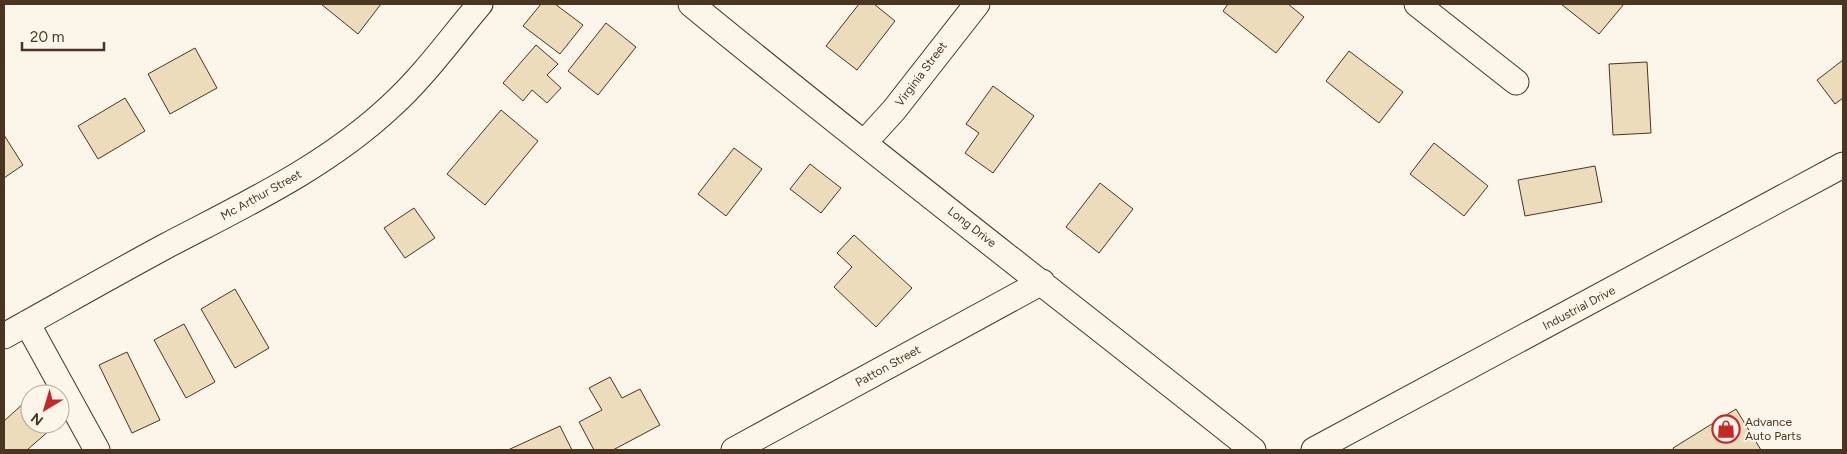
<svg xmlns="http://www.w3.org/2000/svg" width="1847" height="454" font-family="Figtree,sans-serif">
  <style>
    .building { fill: #ecdcbc; stroke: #4a3520 }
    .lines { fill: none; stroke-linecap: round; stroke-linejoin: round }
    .street-casing { stroke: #4a3520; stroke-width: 27 }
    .street { stroke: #fbf6e9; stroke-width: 25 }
    .labels { text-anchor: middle; stroke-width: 4; stroke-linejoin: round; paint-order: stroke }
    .street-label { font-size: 12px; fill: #4a3520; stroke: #fbf6e9 }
    .poi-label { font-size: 12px; fill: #4a3520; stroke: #fbf6e9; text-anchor: start }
  </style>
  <rect width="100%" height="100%" fill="#fbf6e9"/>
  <path class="building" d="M321,4H381L358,34Z
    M541,4H555L583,25L560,54L523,26Z
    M859,4H874L895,21L857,70L826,46Z
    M1228,4H1288L1304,17L1276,53L1223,11Z
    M1561,4H1624L1599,34Z
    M606,23L636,47L598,95L568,71Z
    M536,45L558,64L547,75L561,88L547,103L532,90L523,101L503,83Z
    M195,48L217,88L170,114L148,74Z
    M1349,51L1403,92L1379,123L1326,81Z
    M1843,60V98L1835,104L1817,80Z
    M1647,62L1651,133L1613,135L1609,64Z
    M993,86L1034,116L993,173L965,153L979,133L966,124Z
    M125,98L145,131L98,159L78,126Z
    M501,110L538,141L485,205L447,174Z
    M4,135L23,165L4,178Z
    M1434,143L1488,186L1464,216L1410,174Z
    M734,148L762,169L726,216L698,194Z
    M810,164L841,188L821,213L790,189Z
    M1595,166L1602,202L1525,216L1518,180Z
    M1100,183L1133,209L1099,253L1066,227Z
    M414,208L435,238L405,258L384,228Z
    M854,235L912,288L876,327L834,287L852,267L837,253Z
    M235,289L269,348L235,368L201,309Z
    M184,324L215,382L186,398L154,340Z
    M127,352L160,420L132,433L99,365Z
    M610,377L622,398L640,389L660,425L613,450H594L579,422L602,410L589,388Z
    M25,402L30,407V424H45L50,430L27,450H4V421Z
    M1736,409L1761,450H1674L1673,448Z
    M560,426L572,450H508Z"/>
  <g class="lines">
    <g class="street-casing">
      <path id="street" d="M691,4C876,156 1066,301 1253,450
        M1417,4L1516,82
        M864,143L894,110L977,4
        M27,323L97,450
        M4,336C58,306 112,275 166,246C244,205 326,167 391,106C424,76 451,38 480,4
        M734,450L1042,282
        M1314,450L1843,165"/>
    </g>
    <use href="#street" class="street"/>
  </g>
  <defs>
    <g id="shop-ring" transform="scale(1.4375)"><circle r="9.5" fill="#fbf6e9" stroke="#c62828" stroke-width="1.5"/><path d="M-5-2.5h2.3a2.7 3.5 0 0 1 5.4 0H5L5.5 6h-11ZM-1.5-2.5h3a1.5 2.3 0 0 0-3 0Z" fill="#c62828"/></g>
  </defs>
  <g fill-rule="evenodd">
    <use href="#shop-ring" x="1726" y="429"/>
  </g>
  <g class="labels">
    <g class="street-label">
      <text transform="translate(921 74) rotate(-53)" y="4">Virginia Street</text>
      <text transform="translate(261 195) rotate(-29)" y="4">Mc Arthur Street</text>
      <text transform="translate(972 227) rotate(38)" y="4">Long Drive</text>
      <text transform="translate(1579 308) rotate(-28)" y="4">Industrial Drive</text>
      <text transform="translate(888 366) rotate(-29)" y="4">Patton Street</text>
    </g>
    <g class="poi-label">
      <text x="1745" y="426">Advance<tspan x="1745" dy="14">Auto Parts</tspan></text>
    </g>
  </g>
  <rect width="1847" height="454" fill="none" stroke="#4a3520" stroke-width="10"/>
  <g transform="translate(45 409) rotate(218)"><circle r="24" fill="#fbf6e9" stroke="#b4a999"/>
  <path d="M0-4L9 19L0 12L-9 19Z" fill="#c62828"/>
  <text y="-8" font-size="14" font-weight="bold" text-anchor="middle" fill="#4a3520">N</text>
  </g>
  <path d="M22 42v8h82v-8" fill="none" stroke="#4a3520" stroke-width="2.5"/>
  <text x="30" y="42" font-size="15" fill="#4a3520" stroke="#fbf6e9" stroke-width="4" paint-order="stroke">20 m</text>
</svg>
